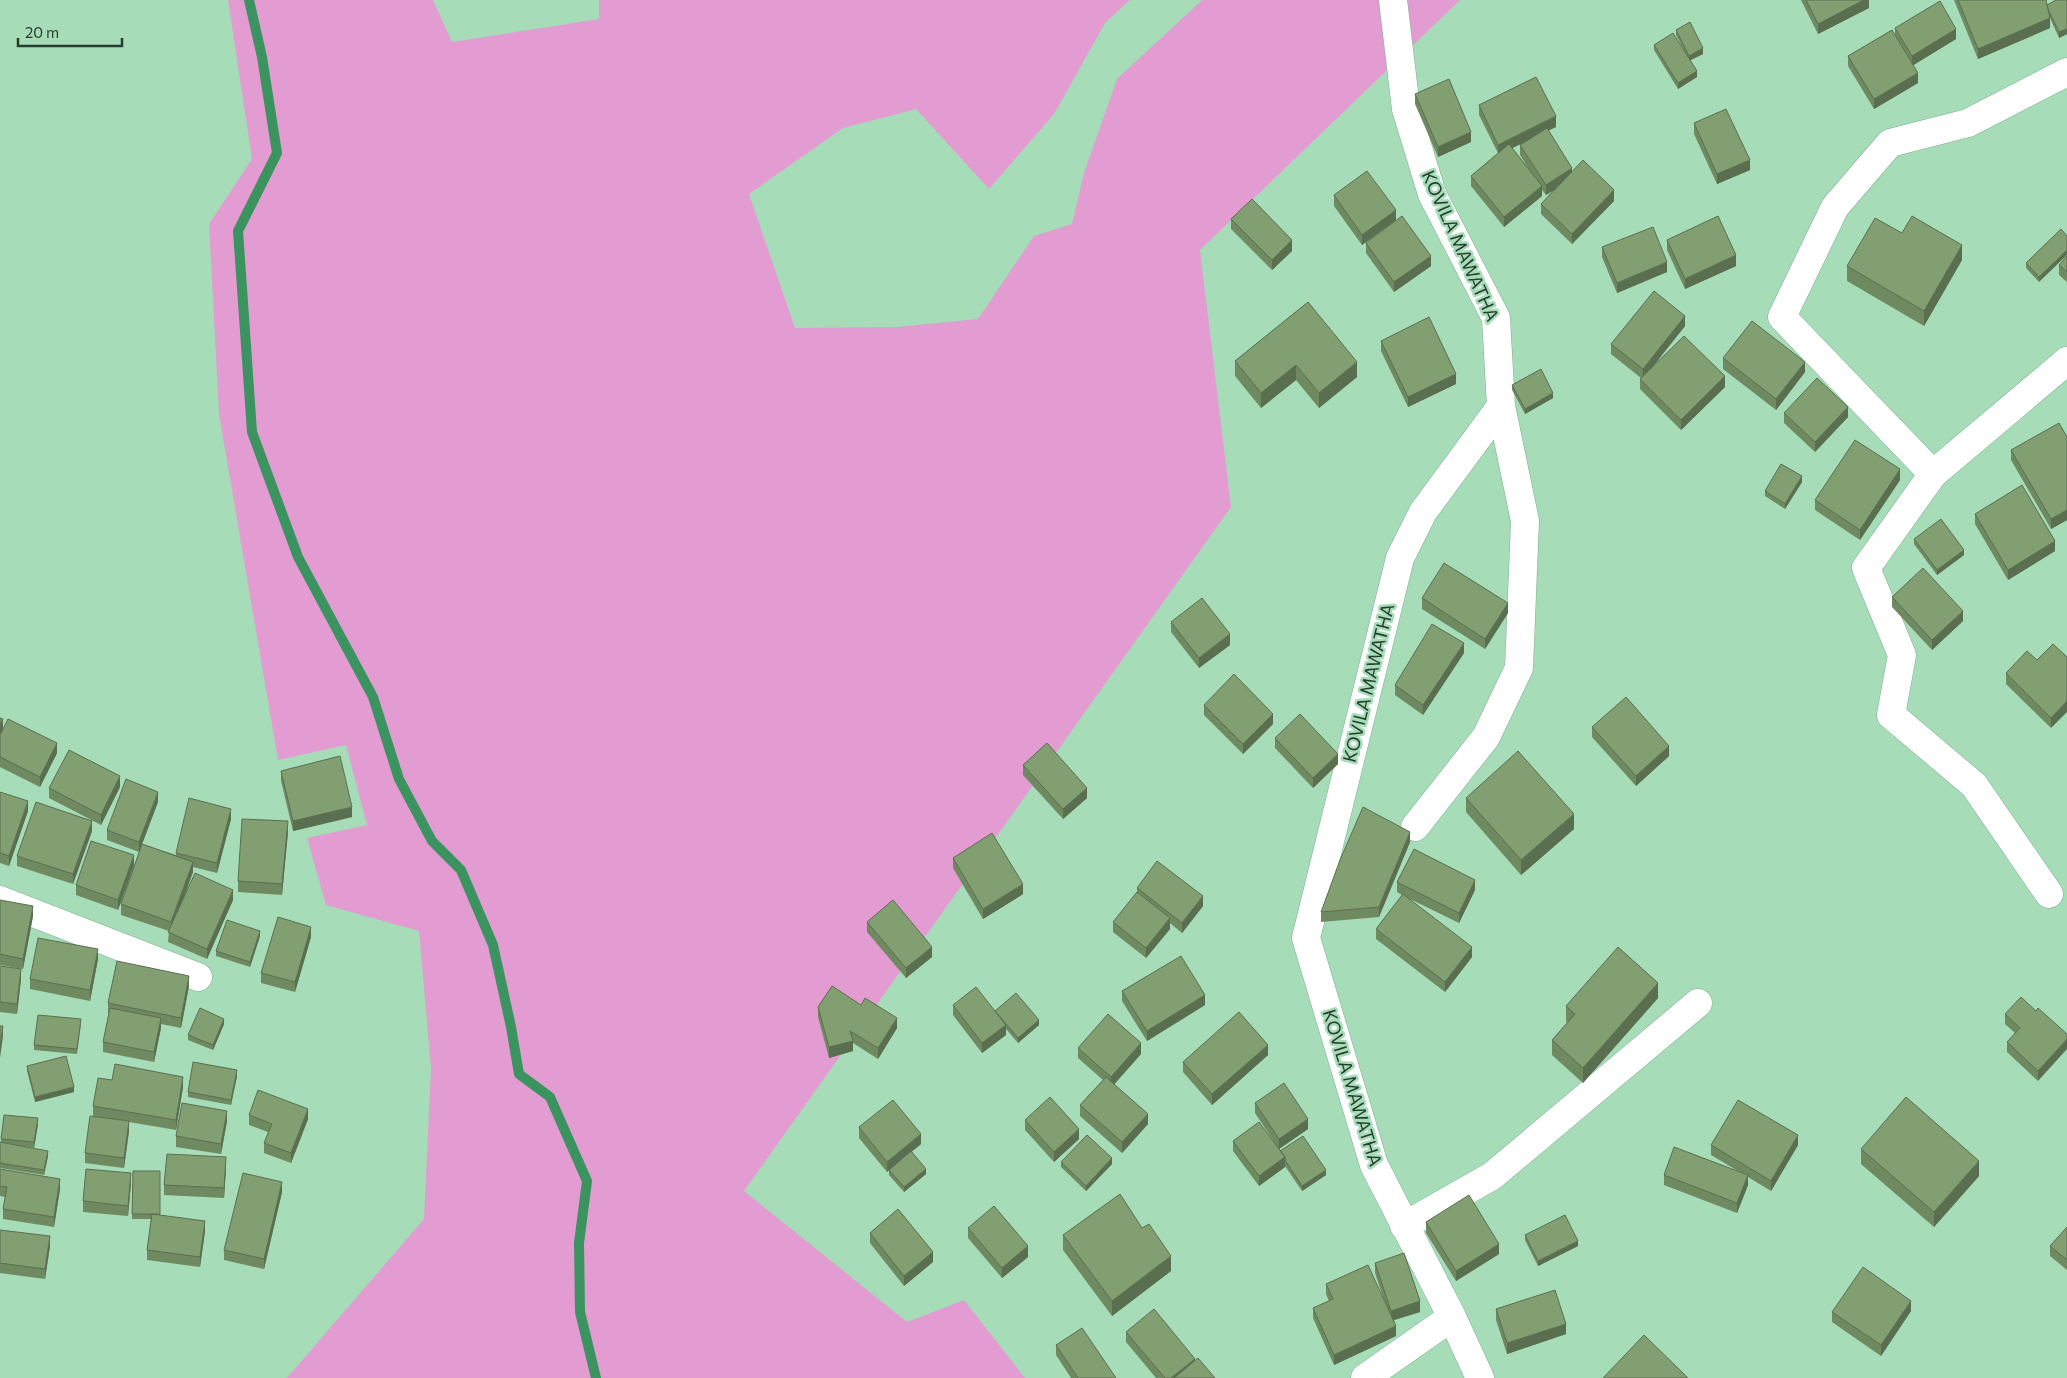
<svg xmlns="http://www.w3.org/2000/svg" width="2067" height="1378" font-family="Commissioner,sans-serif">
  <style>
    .green { fill: #e29cd2 }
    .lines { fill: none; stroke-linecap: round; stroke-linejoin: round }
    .stream { stroke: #3b9360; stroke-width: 10 }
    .minor-casing { stroke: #7caf8d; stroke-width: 29 }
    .minor { stroke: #fff; stroke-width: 28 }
    .wall { fill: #6f8961; fill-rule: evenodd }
    .shaded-wall { fill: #5a6f4f }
    .building { fill: #819f71; stroke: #5a6f4f }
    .labels { text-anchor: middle; stroke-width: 5; stroke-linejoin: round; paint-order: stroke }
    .street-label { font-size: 18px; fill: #263c2e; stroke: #a7dcb9 }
  </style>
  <rect width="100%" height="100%" fill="#a7dcb9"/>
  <path class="green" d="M228,0H433L452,42L599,19V0H1130L1105,23L1054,114L989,189L916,109L843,128L749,194L795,328L898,327L978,319L1034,236L1072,224L1084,173L1117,79L1202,0H1460L1200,250L1231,507L744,1191L907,1322L964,1300L1025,1378H287L424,1219L431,1068L419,931L326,905L307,838L367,825L346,745L278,760L219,414L209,224L252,159Z"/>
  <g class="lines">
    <path class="stream" d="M249,0L262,57L277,153L238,231L252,432L298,557L373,697L399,779L432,841L461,870L493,945L511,1027L519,1074L550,1097L587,1181L579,1243L580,1312L596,1378"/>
    <g class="minor-casing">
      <path id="minor" d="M1393,0L1406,109L1432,194L1496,318L1501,406L1423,512L1400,558L1306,938L1374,1165L1452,1317L1480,1378
        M1933,474L2067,361
        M1415,827L1486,737L1519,668L1525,521L1501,406
        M2049,894L1974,785L1891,715L1902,655L1866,568L1933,474L1782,317L1835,207L1890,143L1968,123L2067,72
        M0,900L198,977
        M1404,1226L1492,1176L1698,1003
        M1365,1378L1452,1317"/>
    </g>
    <use href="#minor" class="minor"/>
  </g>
  <path class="wall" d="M1801,0H1869V8L1818,34Z
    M1954,0H2046L2047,5L2067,0V34L2059,38L2050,18V28L1978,59Z
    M1895,28L1956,39L1913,65L1918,83L1874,109L1848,66V56L1895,35Z
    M1676,30L1703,54L1690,60L1697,77L1678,89L1654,50V45L1685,52L1676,35Z
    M1415,94L1471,142L1438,157L1415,104Z
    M1479,105L1556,127L1548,130L1572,171L1614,201L1572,244L1541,214V204L1554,190L1546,195L1542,190V196L1504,227L1471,186V176L1498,153L1479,115ZM1528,140L1520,145V155L1530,171L1512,148Z
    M1694,123L1750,170L1717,184L1694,134Z
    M1334,195L1396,220L1362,245L1334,206Z
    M1231,219L1292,251L1272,270L1231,229Z
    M2061,229L2039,282L2026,268V263Z
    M1902,233L1962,260L1924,326L1847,281V266Z
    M1667,240L1736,266L1685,289L1667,250Z
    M1366,243L1431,266L1394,292L1366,253Z
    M1602,247L1667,272L1617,293L1602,257Z
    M2067,256V282L2059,275V265Z
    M1308,302L1357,377L1319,408L1296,380L1261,408L1235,376V361Z
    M1685,326L1654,365L1725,387L1681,430L1640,389V379L1641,378L1611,354V344Z
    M1381,341L1456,384L1408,407L1381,351Z
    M1723,358L1805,372L1776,410L1723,369Z
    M1512,385L1553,398L1525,414L1512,390Z
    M1784,413L1848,417L1815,452L1784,423Z
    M2067,437V520L2051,529L2011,460V450Z
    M1900,480L1860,540L1815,510V500Z
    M1802,482L1785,509L1765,496V491Z
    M1975,514L2055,551L2008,580L1975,524Z
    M1914,539L1964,555L1937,575L1914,544Z
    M1892,597L1963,621L1932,650L1892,607Z
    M1422,598L1508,613L1485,649L1422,609Z
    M1171,622L1230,645L1199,668L1171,632Z
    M2053,644L2051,728L2006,684V673L2037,660Z
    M1464,653L1423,715L1395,695V685Z
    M1204,705L1273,724L1243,754L1204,715Z
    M0,718L3,729L57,753L40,787L0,767Z
    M1592,727L1669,756L1636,786L1592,737Z
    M1275,738L1338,764L1313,788L1275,748Z
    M1023,765L1087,798L1063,819L1023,775Z
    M281,771L352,817L293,831L281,781Z
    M120,787L101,825L49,798V788Z
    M0,792L28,811L9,866L0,863Z
    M1466,798L1574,829L1521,875L1466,812Z
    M158,802L142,844L176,855V853L231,819L217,873L193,867V872L182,903L233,900L207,959L168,942L169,931L121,915V904L139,852L107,840V830Z
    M92,831L73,884L17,866V856Z
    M288,832L282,895L238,892V881Z
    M1410,842L1379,917L1321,922V912Z
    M953,858L1023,894L983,919L953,868Z
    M134,865L118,910L76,895V885Z
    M1397,882L1475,890L1459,923L1410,899L1472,957L1445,992L1376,939V929L1402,895L1397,892Z
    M1137,888L1203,906L1182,933L1170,923V929L1146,958L1113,932V922L1137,893Z
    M0,900L33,916L23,969L0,965Z
    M867,922L932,957L906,978L867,932Z
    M260,936L250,967L216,956V951Z
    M311,937L295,992L261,983V973Z
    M98,959L90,1001L30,989V979Z
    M0,966L21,979L17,1014L0,1012Z
    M189,986L181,1028L161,1024V1028L154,1062L103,1052V1042L109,1013H108V1003Z
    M1122,991L1205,1005L1147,1041L1122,1001Z
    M1658,998L1583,1083L1552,1055V1040L1567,1023L1566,1021V1006Z
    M953,1005L995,1011L1039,1025L1018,1043L1006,1029V1035L982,1053L953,1015Z
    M818,1007L897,1028L878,1059L853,1043V1051L829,1058L818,1017Z
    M2038,1008V1081L2007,1052V1042L2015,1033L2005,1024V1014L2036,1011Z
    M81,1024L77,1054L34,1050V1045Z
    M224,1024L213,1050L188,1040V1035Z
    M1078,1048L1141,1054L1114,1084L1148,1124L1122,1153L1080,1116V1105L1103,1080L1078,1058Z
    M1268,1055L1212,1105L1183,1072V1062Z
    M27,1066L74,1092L35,1102L27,1071Z
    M237,1076L231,1105L188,1097V1092Z
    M112,1080L183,1087L176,1130L129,1122V1131L124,1168L85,1163V1153L93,1116V1106Z
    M1255,1103L1308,1129L1279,1149L1280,1151L1326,1175L1302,1191L1285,1166V1167L1259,1186L1233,1151V1141L1278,1148L1255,1113Z
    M249,1115L308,1119L291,1163L264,1153V1143L268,1132L249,1125Z
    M1025,1120L1079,1139L1054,1162L1025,1130Z
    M227,1121L221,1154L176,1147V1136Z
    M38,1124L34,1148L24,1146L48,1156L44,1175L0,1168V1142H1V1139Z
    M859,1127L921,1144L911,1152L926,1174L904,1192L889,1175V1170L887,1172L859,1138Z
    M1711,1145H1798L1771,1191L1748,1177V1185L1737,1213L1664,1185V1175L1738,1171L1711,1155Z
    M1861,1149L1979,1176L1934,1227L1861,1164Z
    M1061,1162L1112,1164L1086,1191L1061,1167Z
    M226,1168L224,1198L164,1195V1185Z
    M0,1169L60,1189L54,1227L3,1219V1209L5,1197L0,1196Z
    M133,1171H160V1215L205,1231L200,1267L147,1260V1250L151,1219H132Z
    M131,1183L128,1216L83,1212V1201Z
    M282,1192L264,1269L224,1260V1250Z
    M1426,1222L1499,1254L1456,1281L1426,1233Z
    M2067,1227V1270L2050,1256V1246Z
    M968,1228L1028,1257L1002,1278L968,1238Z
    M1142,1228L1171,1271L1112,1316L1063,1250V1235Z
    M0,1230L50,1246L45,1279L0,1273Z
    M870,1233L933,1262L904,1286L870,1243Z
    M1525,1235L1578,1246L1538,1266L1525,1240Z
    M1375,1263L1420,1312L1394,1320L1396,1336L1334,1365L1313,1318V1308L1329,1301L1326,1294V1284L1384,1300L1375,1273Z
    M1496,1309L1566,1334L1507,1354L1496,1320Z
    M1911,1311L1881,1356L1832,1322V1312Z
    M1126,1332L1195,1360L1215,1378H1156L1126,1342Z
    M1056,1345L1116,1378H1071L1056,1355Z"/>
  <path class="shaded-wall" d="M1864,0H1869V8L1818,34V24Z
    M2050,18V28L1978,59V49Z
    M1956,29V39L1912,66V56Z
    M2067,29V34L2059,38V32Z
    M1703,48V54L1689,61V56Z
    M1697,71V77L1678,89V83Z
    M1918,73V83L1874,109V99Z
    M1556,116V127L1498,155V145Z
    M1471,132V142L1438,157V147Z
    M1750,160V170L1717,184V174Z
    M1572,168V179L1546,195V185Z
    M1542,186V196L1504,227V217Z
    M1614,190V201L1572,244V234Z
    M1396,210V220L1362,245V235Z
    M1292,240V251L1272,270V260Z
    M1962,245V260L1924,326V311Z
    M2067,250V255L2039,282V277Z
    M1736,255V266L1685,289V279Z
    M1431,256V266L1394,292V282Z
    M1667,262V272L1617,293V283Z
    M1685,316V326L1643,379V369Z
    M1357,362V377L1319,408V393Z
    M1805,362V372L1776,410V399Z
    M1296,365V380L1261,408V393Z
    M1456,374V384L1408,407V397Z
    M1725,376V387L1681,430V420Z
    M1553,393V398L1525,414V409Z
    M1848,407V417L1815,452V442Z
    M1900,469V480L1860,540V530Z
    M1802,476V482L1785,509V504Z
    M2067,510V520L2051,529V519Z
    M2055,541V551L2008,580V570Z
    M1964,550V555L1937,575V570Z
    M1508,603V613L1485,649V639Z
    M1963,611V621L1932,650V640Z
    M1230,634V645L1199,668V658Z
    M1464,643V653L1423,715V705Z
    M2067,701V712L2051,728V718Z
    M1273,714V724L1243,754V744Z
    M3,719V729L0,735V725Z
    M57,743V753L40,787V777Z
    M1669,746V756L1636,786V776Z
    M1338,754V764L1313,788V778Z
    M120,776V787L101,825V815Z
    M1087,788V798L1063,819V809Z
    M158,792V802L139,852V842Z
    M28,801V811L9,866V856Z
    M352,807V817L293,831V821Z
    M231,809V819L217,873V863Z
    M1574,814V829L1521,875V860Z
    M92,821V831L73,884V874Z
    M288,821V832L282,895V884Z
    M1410,832V842L1379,917V907Z
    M134,855V865L118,910V900Z
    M193,862V872L171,932V922Z
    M1475,880V890L1459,923V913Z
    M1023,884V894L983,919V909Z
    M233,890V900L207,959V949Z
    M1203,896V906L1182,933V923Z
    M33,906V916L23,969V959Z
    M1170,918V929L1146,958V948Z
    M311,927V937L295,992V982Z
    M260,931V936L250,967V962Z
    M932,947V957L906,978V968Z
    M1472,947V957L1445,992V982Z
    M98,949V959L90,1001V990Z
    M21,969V979L17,1014V1004Z
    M189,976V986L181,1028V1018Z
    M1658,983V998L1583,1083V1068Z
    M1205,995V1005L1147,1041V1031Z
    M161,1018V1028L154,1062V1052Z
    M897,1018V1028L878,1059V1048Z
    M224,1019V1024L213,1050V1045Z
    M1039,1020V1025L1018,1043V1038Z
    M1006,1025V1035L982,1053V1043Z
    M3,1026V1036L0,1058V1048Z
    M2067,1039V1049L2038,1081V1071Z
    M853,1041V1051L829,1058V1047Z
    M1141,1043V1054L1111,1088V1077Z
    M1268,1045V1055L1212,1105V1094Z
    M237,1070V1076L231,1105V1100Z
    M183,1077V1087L176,1130V1120Z
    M74,1087V1092L35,1102V1097Z
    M308,1109V1119L291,1163V1153Z
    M227,1111V1121L221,1154V1144Z
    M1148,1114V1124L1122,1153V1142Z
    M38,1118V1124L34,1148V1142Z
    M1308,1119V1129L1279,1149V1139Z
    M129,1121V1131L124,1168V1158Z
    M1079,1129V1139L1054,1162V1152Z
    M921,1134V1144L887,1172V1162Z
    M1798,1135V1145L1771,1191V1181Z
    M48,1151V1156L44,1175V1170Z
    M226,1157V1168L224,1198V1188Z
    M1285,1157V1167L1259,1186V1176Z
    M1112,1158V1164L1086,1191V1186Z
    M1979,1161V1176L1934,1227V1212Z
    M926,1169V1174L904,1192V1187Z
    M1326,1170V1175L1302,1191V1186Z
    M131,1173V1183L128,1216V1206Z
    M1748,1175V1185L1737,1213V1203Z
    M60,1179V1189L54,1227V1217Z
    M282,1182V1192L264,1269V1259Z
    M205,1221V1231L200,1267V1257Z
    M50,1236V1246L45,1279V1269Z
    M1578,1241V1246L1538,1266V1261Z
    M1499,1244V1254L1456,1281V1271Z
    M1028,1246V1257L1002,1278V1268Z
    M933,1252V1262L904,1286V1276Z
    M1171,1256V1271L1112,1316V1301Z
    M1420,1301V1312L1391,1321V1311Z
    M1911,1301V1311L1881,1356V1345Z
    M1566,1324V1334L1507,1354V1343Z
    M1396,1326V1336L1334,1365V1355Z
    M1195,1359V1369L1184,1378H1171Z"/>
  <path class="building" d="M1806,0H1864L1818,24Z
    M1958,0H2046L2050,18L1978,49Z
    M2056,0H2067V29L2059,32L2048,9L2047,5Z
    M1940,1L1956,29L1912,56L1895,28Z
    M1690,22L1703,48L1689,56L1676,30Z
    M1892,30L1918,73L1874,99L1848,56Z
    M1673,33L1697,71L1678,83L1654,45Z
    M1536,77L1556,116L1498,145L1479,105Z
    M1449,79L1471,132L1438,147L1415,94Z
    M1726,109L1750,160L1717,174L1694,123Z
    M1547,128L1572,168L1546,185L1520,145Z
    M1509,144L1542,186L1504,217L1471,176Z
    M1583,160L1614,190L1572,234L1541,204Z
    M1367,171L1396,210L1362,235L1334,195Z
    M1252,199L1292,240L1272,260L1231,219Z
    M1402,216L1431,256L1394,282L1366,243Z
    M1718,216L1736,255L1685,279L1667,240Z
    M1912,216L1962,245L1924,311L1847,266L1875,218L1902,233Z
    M1653,227L1667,262L1617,283L1602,247Z
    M2061,229L2067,236V250L2039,277L2026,263Z
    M2067,256V272L2059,265Z
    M1654,291L1685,316L1643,369L1611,344Z
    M1308,302L1357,362L1319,393L1296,365L1261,393L1235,361Z
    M1429,317L1456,374L1408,397L1381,341Z
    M1752,321L1805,362L1776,399L1723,358Z
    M1684,336L1725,376L1681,420L1640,379Z
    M1541,369L1553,393L1525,409L1512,385Z
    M1817,378L1848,407L1815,442L1784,413Z
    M2059,423L2067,437V510L2051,519L2011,450Z
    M1855,440L1900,469L1860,530L1815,500Z
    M1781,464L1802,476L1785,504L1765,491Z
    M2022,485L2055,541L2008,570L1975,514Z
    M1941,519L1964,550L1937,570L1914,539Z
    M1444,563L1508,603L1485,639L1422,598Z
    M1923,568L1963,611L1932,640L1892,597Z
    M1202,598L1230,634L1199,658L1171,622Z
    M1432,624L1464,643L1423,705L1395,685Z
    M2053,644L2067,657V701L2051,718L2006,673L2027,651L2037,660Z
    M1234,674L1273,714L1243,744L1204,705Z
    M1626,697L1669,746L1636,776L1592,727Z
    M1300,714L1338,754L1313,778L1275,738Z
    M0,718L3,719L0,725Z
    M8,719L57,743L40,777L0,757V735Z
    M1047,743L1087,788L1063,809L1023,765Z
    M69,750L120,776L101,815L49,788Z
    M1518,751L1574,814L1521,860L1466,798Z
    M340,756L352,807L293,821L281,771Z
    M126,779L158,792L139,842L107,830Z
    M0,792L28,801L9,856L0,853Z
    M189,798L231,809L217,863L176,853Z
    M36,802L92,821L73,874L17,856Z
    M1363,807L1410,832L1379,907L1321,912L1340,860Z
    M242,819L288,821L282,884L238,881Z
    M992,833L1023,884L983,909L953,858Z
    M91,841L134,855L118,900L76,885Z
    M142,844L193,862L171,922L121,904Z
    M1414,849L1475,880L1459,913L1397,882Z
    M1157,861L1203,896L1182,923L1137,888Z
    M195,873L233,890L207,949L168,932Z
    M1137,892L1170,918L1146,948L1113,922Z
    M1403,894L1472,947L1445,982L1376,929Z
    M0,900L33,906L23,959L0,954Z
    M893,900L932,947L906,968L867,922Z
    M278,917L311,927L295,982L261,973Z
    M227,920L260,931L250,962L216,951Z
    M38,938L98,949L90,990L30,979Z
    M1618,947L1658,983L1583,1068L1552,1040L1575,1014L1566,1006Z
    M1181,956L1205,995L1147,1031L1122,991Z
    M117,961L189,976L181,1018L108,1003Z
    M0,966L21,969L17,1004L0,1002Z
    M832,986L861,1005L865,998L897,1018L878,1048L850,1031L853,1041L829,1047L818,1007Z
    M976,987L1006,1025L982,1043L953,1005Z
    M1016,993L1039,1020L1018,1038L995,1011Z
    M2021,997L2036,1011L2038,1008L2067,1034V1039L2038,1071L2007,1042L2020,1028L2005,1014Z
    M110,1008L161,1018L154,1052L103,1042Z
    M200,1008L224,1019L213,1045L188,1035Z
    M1239,1012L1268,1045L1212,1094L1183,1062Z
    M1108,1014L1141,1043L1111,1077L1078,1048Z
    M38,1015L81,1019L77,1049L34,1045Z
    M0,1026H3L0,1048Z
    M66,1056L74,1087L35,1097L27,1066Z
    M193,1062L237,1070L231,1100L188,1092Z
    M115,1064L183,1077L176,1120L93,1106L98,1078L112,1080Z
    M1106,1077L1148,1114L1122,1142L1080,1105Z
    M1284,1083L1308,1119L1279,1139L1255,1103Z
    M258,1090L308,1109L291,1153L264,1143L272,1124L249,1115Z
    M1050,1097L1079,1129L1054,1152L1025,1120Z
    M1906,1097L1979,1161L1934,1212L1861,1149Z
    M893,1100L921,1134L887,1162L859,1127Z
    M1738,1100L1798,1135L1771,1181L1711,1145Z
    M182,1103L227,1111L221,1144L176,1136Z
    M4,1115L38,1118L34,1142L1,1139Z
    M90,1116L129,1121L124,1158L85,1153Z
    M1259,1122L1285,1157L1259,1176L1233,1141Z
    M1087,1135L1112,1158L1086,1186L1061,1162Z
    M1303,1136L1326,1170L1302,1186L1285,1160V1157L1280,1151Z
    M0,1142L48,1151L44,1170L0,1163Z
    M1674,1147L1748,1175L1737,1203L1664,1175Z
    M911,1151L926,1169L904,1187L889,1170Z
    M167,1154L226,1157L224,1188L164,1185Z
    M0,1169L60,1179L54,1217L3,1209L7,1187L0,1186Z
    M86,1169L131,1173L128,1206L83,1201Z
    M133,1171H160V1214H132Z
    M243,1173L282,1182L264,1259L224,1250Z
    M1120,1194L1142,1228L1149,1224L1171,1256L1112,1301L1063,1235Z
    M1469,1195L1499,1244L1456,1271L1426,1222Z
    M994,1206L1028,1246L1002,1268L968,1228Z
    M898,1209L933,1252L904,1276L870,1233Z
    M152,1214L205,1221L200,1257L147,1250Z
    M1565,1215L1578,1241L1538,1261L1525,1235Z
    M2067,1227V1260L2050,1246Z
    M0,1230L50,1236L45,1269L0,1263Z
    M1404,1253L1420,1301L1391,1311L1375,1263Z
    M1368,1265L1396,1326L1334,1355L1313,1308L1333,1299L1326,1284Z
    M1863,1267L1911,1301L1881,1345L1832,1312Z
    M1555,1290L1566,1324L1507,1343L1496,1309Z
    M1154,1309L1195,1359L1171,1378H1165L1126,1332Z
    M1082,1328L1116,1378H1078L1056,1345Z
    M1644,1335L1688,1378H1603Z
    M1198,1358L1215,1378H1174Z"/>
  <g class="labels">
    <g class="street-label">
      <text transform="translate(1460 246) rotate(66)" y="6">KOVILA MAWATHA</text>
      <text transform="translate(1369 683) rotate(-76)" y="6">KOVILA MAWATHA</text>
      <text transform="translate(1352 1088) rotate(73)" y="6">KOVILA MAWATHA</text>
    </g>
  </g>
  <path d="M18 38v8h104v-8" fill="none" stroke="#263c2e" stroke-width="2.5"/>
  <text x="25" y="38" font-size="15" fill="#263c2e" stroke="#a7dcb9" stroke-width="4" paint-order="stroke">20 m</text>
</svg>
